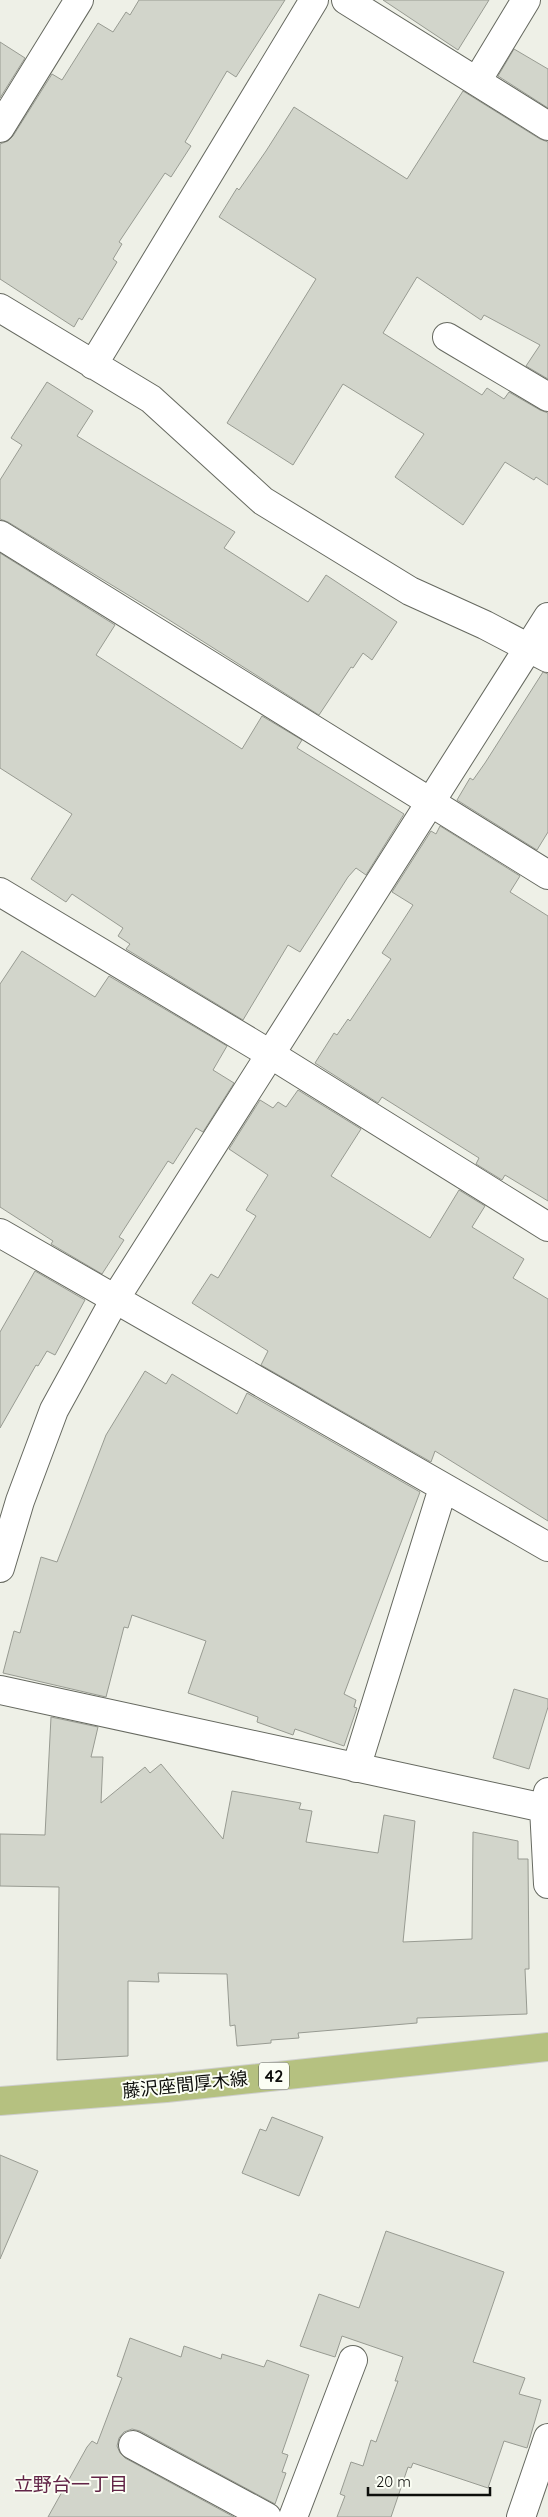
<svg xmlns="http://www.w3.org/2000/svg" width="548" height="2517" font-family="Quicksand,'Noto Sans JP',sans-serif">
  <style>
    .building { fill: #d2d5cb; stroke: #989b92 }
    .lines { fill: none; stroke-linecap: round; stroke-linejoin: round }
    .minor-casing { stroke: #666960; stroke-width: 30 }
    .major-casing { stroke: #cfcfce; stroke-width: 30 }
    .minor { stroke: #fff; stroke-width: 28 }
    .major { stroke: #b5c180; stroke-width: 28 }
    .labels { text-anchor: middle; stroke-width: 4; stroke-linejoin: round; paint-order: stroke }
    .shield { fill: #fbfef4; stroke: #545651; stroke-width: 1 }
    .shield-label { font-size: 16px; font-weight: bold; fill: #0d0e0b }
    .street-label { font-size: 18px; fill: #0d0e0b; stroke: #fbfef4 }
    .neighbourhood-label { font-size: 19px; fill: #622447; stroke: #fbfef4 }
  </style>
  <rect width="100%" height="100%" fill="#eef0e7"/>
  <path class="building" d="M139,0H285L236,77L227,71L185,142L191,146L171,177L165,173L119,242L122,244L113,259L117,262L82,320L79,318L74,327L0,279V144L8,141L13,136L52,74L62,80L98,23L113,32L126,12L130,15Z
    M383,0H489L458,50Z
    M0,42L25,58L0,98Z
    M514,49L548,69V108L498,76Z
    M463,91L540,139L548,142V379L526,366L540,345L484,315L481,320L417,277L383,333L482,395L487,388L504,399L509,392L540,410L548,413V485L536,477L534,480L505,462L463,525L395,477L424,434L343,384L293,465L227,423L316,279L219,217L237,188L239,190L266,151L294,107L407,179Z
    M47,382L93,411L77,436L235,532L224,548L308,602L326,575L397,622L372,660L363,653L353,668L351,667L319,715L166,618L8,522L0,519V480L22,445L11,438Z
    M0,553L115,625L96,655L242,749L262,716L302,740L297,748L404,814L366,875L356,868L348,877L300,952L288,945L243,1020L126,949L130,944L118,936L123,928L72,894L66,902L31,879L72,814L0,768Z
    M543,672L548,674V832L537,850L457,800L470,778L473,780L485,763Z
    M440,826L520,876L510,892L548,916V1201L505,1175L502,1180L476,1164L479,1158L382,1097L378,1103L315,1063L334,1033L337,1035L348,1019L350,1021L391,959L382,953L413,905L392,892L431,831L436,834Z
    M22,951L95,997L109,976L227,1046L213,1070L234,1083L203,1132L196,1128L173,1164L168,1161L119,1237L124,1240L102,1274L51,1244L53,1241L0,1207V984Z
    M298,1090L361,1129L331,1176L430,1238L459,1190L485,1206L472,1227L524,1259L513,1278L548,1299V1521L435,1451L431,1462L261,1365L268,1351L192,1303L211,1274L218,1278L256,1216L246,1210L268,1175L229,1149L260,1100L273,1108L278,1102L286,1107Z
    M35,1271L85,1300L55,1355L47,1351L38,1366L36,1365L0,1428V1332Z
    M145,1371L166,1384L172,1374L237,1414L247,1393L420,1492L344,1694L356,1700L354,1707L357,1708L344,1746L295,1729L293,1735L257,1722L258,1717L188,1693L206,1641L132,1615L128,1628L124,1627L106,1697L3,1673L14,1631L20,1633L41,1557L57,1562L106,1435Z
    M514,1689L548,1699V1707L529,1769L493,1758Z
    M51,1717L98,1727L91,1757H103L101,1803L145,1767L150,1773L161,1764L223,1839L232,1791L301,1803L299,1809L312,1811L306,1842L378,1853L384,1815L415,1821L403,1942L472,1939L473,1832L518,1841V1859H528L529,1969H525L527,2014L417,2018V2023L298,2033L299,2038L271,2040V2043L237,2046L235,2025L230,2026L227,1974L158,1973L159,1982L128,1981V2056L57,2060L59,1887L0,1886V1834L45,1835Z
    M272,2117L323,2137L299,2196L242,2173L260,2129L266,2131Z
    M0,2155L38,2171L0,2259Z
    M386,2231L504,2272L473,2362L525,2378L519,2394L541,2400L527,2448L504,2441L488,2488L413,2463L411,2468L408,2467L391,2517H337L345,2496L340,2494L351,2462L363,2466L371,2440L376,2442L398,2381H395L403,2357L342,2336L335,2357L300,2346L319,2294L359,2308Z
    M130,2338L181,2357L184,2346L221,2359L222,2354L264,2367L267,2360L309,2375L282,2453L288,2455L282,2472L286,2473L275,2504L140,2431L132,2429L124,2432L119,2438L117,2446L120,2453L125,2458L234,2517H48L87,2447L92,2441L97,2444L122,2378L117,2376Z"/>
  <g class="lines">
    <g class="minor-casing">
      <path id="minor" d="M346,0L548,126
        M477,81L526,0
        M0,128L79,0
        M0,308L151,399L263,501L410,591L485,625L548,658
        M447,337L548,397
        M93,365L314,0
        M0,535L548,875
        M0,892L270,1054L548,1227
        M0,1233L548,1547
        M0,1568L20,1501L54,1410L115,1299L548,617
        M0,1690L544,1808
        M356,1768L443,1488
        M548,1792L544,1808L548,1884
        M133,2445L267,2517
        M293,2517L353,2360
        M521,2517L548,2438"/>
    </g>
    <g class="major-casing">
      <path id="major" d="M0,2101L166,2088L548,2047"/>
    </g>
    <use href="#minor" class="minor"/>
    <use href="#major" class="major"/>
  </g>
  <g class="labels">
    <rect class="shield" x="259" y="2062.5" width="30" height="27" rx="4"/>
    <g class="shield-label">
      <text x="274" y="2082">42</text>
    </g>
    <g class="street-label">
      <text transform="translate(185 2085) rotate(-6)" y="6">藤沢座間厚木線</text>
    </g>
    <g class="neighbourhood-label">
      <text x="71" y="2491">立野台一丁目</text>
    </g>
  </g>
  <path d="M368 2487v8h122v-8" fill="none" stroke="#0d0e0b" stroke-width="2.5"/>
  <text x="376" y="2487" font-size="15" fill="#0d0e0b" stroke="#fbfef4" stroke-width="4" paint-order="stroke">20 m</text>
</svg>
